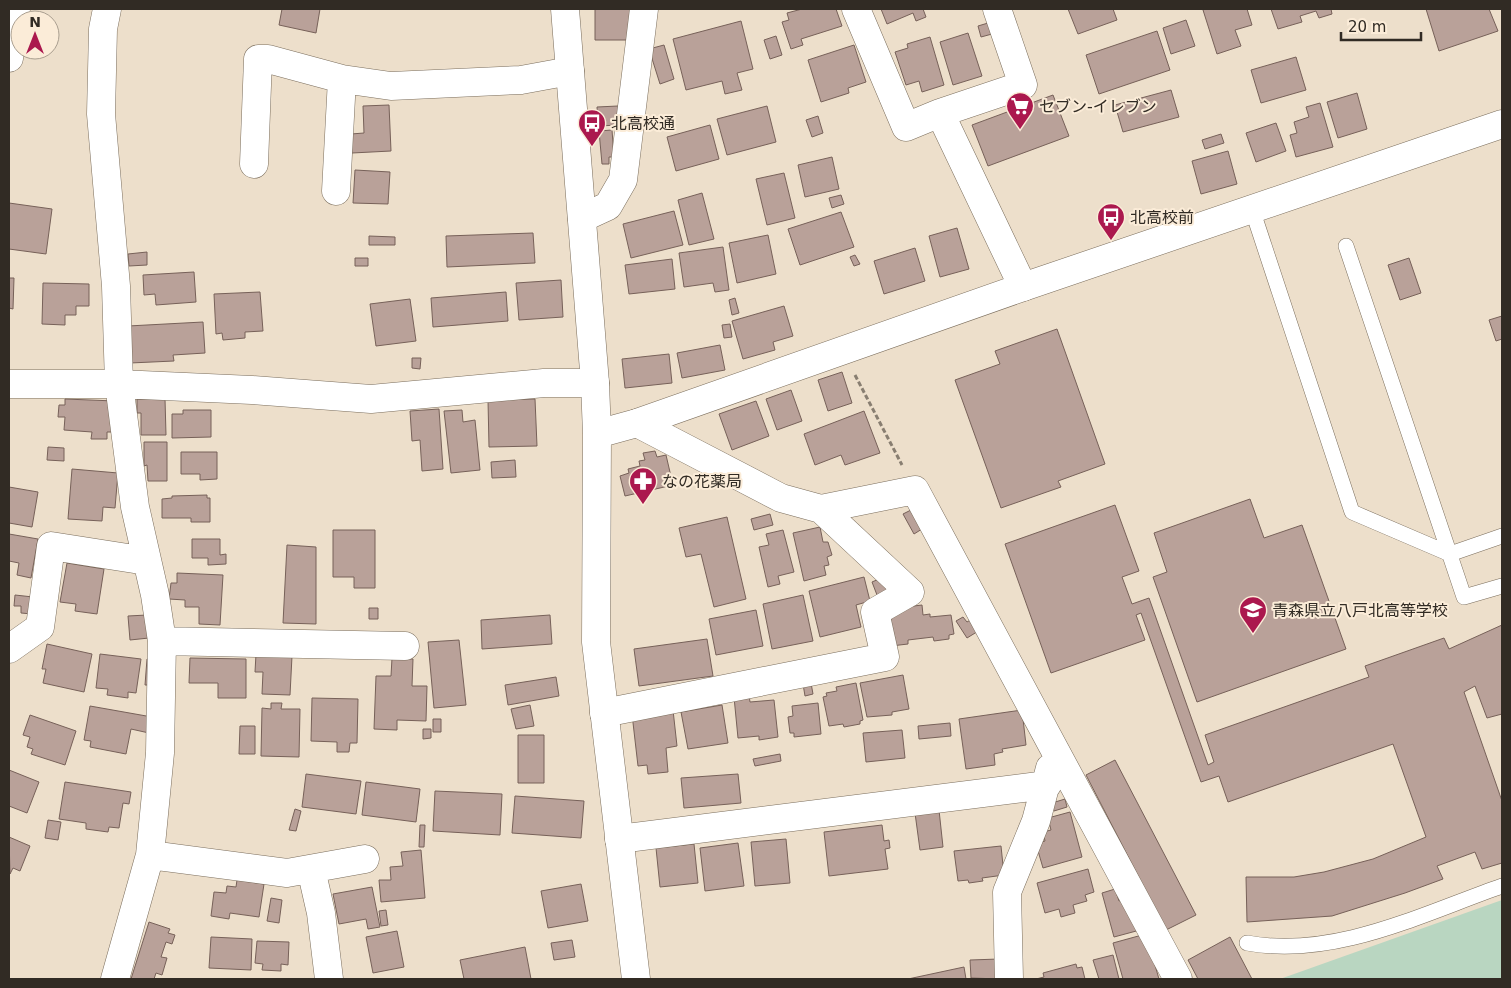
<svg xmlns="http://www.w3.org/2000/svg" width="1511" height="988" font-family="'DejaVu Sans','Noto Sans JP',sans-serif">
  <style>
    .green { fill: #b9d6c1 }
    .building { fill: #b9a199; stroke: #776159 }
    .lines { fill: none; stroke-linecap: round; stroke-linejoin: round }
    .service-casing { stroke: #7b6e5d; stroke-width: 16 }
    .minor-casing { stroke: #7b6e5d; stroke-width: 29 }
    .tertiary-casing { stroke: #7b6e5d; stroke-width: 29 }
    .path { stroke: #887e71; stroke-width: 3; stroke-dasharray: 5 2.5; stroke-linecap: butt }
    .service { stroke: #fff; stroke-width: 15 }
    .minor { stroke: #fff; stroke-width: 28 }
    .tertiary { stroke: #fff; stroke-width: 28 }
    .labels { text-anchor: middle; stroke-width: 4; stroke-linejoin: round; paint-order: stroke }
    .poi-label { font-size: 16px; fill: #312b24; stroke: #fbecd8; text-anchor: start }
  </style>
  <rect width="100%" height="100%" fill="#eddfcb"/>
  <path class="green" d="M1502,900V979H1280Z"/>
  <path class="building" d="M282,9H320L316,33L279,25Z
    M595,9H631V40H595Z
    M802,9H836L842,26L801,39L803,45L791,49L782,22L789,20L787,13Z
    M881,9H923L926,17L916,21L913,13L887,24Z
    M1068,9H1113L1117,20L1078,34Z
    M1206,9H1247L1252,25L1235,30L1241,46L1217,54L1203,10Z
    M1271,9H1331L1332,14L1319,18L1316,11L1300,16L1302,22L1278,29Z
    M1426,9H1489L1498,31L1439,51Z
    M1186,20L1195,46L1171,54L1163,28Z
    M741,21L753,69L737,73L742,90L725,94L722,81L686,90L673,39Z
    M988,23L992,34L981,37L978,26Z
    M1157,31L1170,70L1099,94L1086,55Z
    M968,33L982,76L953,85L940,42Z
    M776,36L782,55L770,59L764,40Z
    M930,37L944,85L922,92L919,81L906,85L895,52L908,48L907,44Z
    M664,45L674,79L660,84L649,49Z
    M854,45L866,82L848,88L849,93L821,102L808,60Z
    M1296,57L1306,90L1261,103L1251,70Z
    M1171,90L1179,117L1123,132L1115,105Z
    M1357,93L1367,129L1338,138L1327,102Z
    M1053,95L1069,136L988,166L972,125Z
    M1320,103L1333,147L1296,157L1290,135L1297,133L1294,122L1309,117L1306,107Z
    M389,105L391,151L352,153L351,134L364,133L363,106Z
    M618,106L619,125L598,126L597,107Z
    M767,106L776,142L727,155L717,119Z
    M818,116L823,133L812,137L806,120Z
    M1276,123L1286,151L1256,162L1246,133Z
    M710,125L719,159L676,171L667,137Z
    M612,130L614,157H609V164H602L599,131Z
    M1221,134L1224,143L1205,149L1202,140Z
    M1228,151L1237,184L1201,194L1192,161Z
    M832,157L839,189L805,197L798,165Z
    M355,170L390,172L388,204L353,203Z
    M784,173L795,218L767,225L756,179Z
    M702,193L714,239L689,245L678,200Z
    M841,195L844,204L832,208L829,198Z
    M9,203L52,209L46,254L9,249Z
    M674,211L683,245L631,258L623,224Z
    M841,212L854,247L800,265L788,229Z
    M957,228L969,269L940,277L929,236Z
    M533,233L535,263L447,267L446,236Z
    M768,235L776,274L737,283L729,243Z
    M369,236L395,237V245H369Z
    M723,247L729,290L715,292L713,283L684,287L679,253Z
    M915,248L925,281L884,294L874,261Z
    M147,252V265L129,266L128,254Z
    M855,255L860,264L854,266L850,257Z
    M355,258H368V266H355Z
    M1409,258L1421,293L1400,300L1388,265Z
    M672,259L675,289L629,294L625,265Z
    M194,272L196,302L156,305L155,294L144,295L143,275Z
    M9,278H14L13,309L9,308Z
    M561,280L563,317L519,320L516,283Z
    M43,283L89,284V306H76V315H65V325L42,324Z
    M260,292L263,331L245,332V338L223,340L222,333L216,334L214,294Z
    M506,292L508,321L433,327L431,298Z
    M735,298L739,313L732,315L729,300Z
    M410,299L416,341L376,346L370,304Z
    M784,306L793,336L773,342L775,350L743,359L732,321Z
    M1502,316V339L1496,341L1489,320Z
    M203,322L205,353L173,355L174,361L130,363L128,326Z
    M730,324L732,337L724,338L722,325Z
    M1057,329L1105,464L1058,481L1061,487L1001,508L955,380L1000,364L995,351Z
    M720,345L725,370L682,378L677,353Z
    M669,354L672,383L625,388L622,359Z
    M412,358H421L420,369L412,368Z
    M842,372L852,403L828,411L818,380Z
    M791,390L802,421L777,430L766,399Z
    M65,399L115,401L114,432H107V439H91L92,432L64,430L65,417H58L59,405H65Z
    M137,399H165L166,435H141V413H137Z
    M535,399L537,446L489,447L488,400Z
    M756,401L769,436L732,450L719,414Z
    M439,409L443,469L422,471L420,440L412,441L410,411Z
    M183,410H211V437L172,438V414H183Z
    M462,410L463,422L475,420L480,470L451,473L444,411Z
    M864,411L880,453L845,465L841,455L815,465L804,434Z
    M144,442H167V481H148L147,465L144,466Z
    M48,447L64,448V461L47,460Z
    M655,451L657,457L666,455L673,485L625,496L620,476L629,473L628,469L640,466L639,461L645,460L643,453Z
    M181,452H217V479L200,480V474H181Z
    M515,460L516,477L492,478L491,462Z
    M72,469L118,473L115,508L103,507L102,521L68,519Z
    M9,487L38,492L32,527L9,523Z
    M207,495V498H210V522H191V518H162V499L172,498V496Z
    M1250,499L1264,538L1302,525L1346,649L1197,702L1153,577L1167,572L1154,533Z
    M1115,505L1139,571L1122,577L1132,604L1149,598L1208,765L1214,762L1205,735L1369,677L1365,666L1444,638L1449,649L1502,625V714L1487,718L1475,686L1464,692L1502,801V863L1482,869L1475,852L1437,866L1443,879L1405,893L1332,916L1247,922L1246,877H1294L1324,872L1373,859L1426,837L1393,744L1228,802L1219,776L1201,782L1141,613L1136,615L1145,640L1051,673L1005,544Z
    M911,510L922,529L914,534L903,514Z
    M770,514L773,525L754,530L751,519Z
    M727,517L746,599L714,607L701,554L686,557L679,528Z
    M820,527L823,542H828L832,555L827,557L829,565L824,566L826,575L804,581L793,533Z
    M333,530H375V588H354V577H333Z
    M783,530L794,572L778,576L780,584L768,587L759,547L769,545L766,534Z
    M9,534L38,539L31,578L17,575L19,563L9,561Z
    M192,539H220V555L226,554V564L208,565V558H192Z
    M287,545L316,547V624L283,623Z
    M67,563L104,569L97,614L75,611L76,604L60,602Z
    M177,573L223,575L220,625L199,624V607H185V600L169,599L171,583H177Z
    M886,576L891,590L877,595L872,582Z
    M864,577L870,601L856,605L861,627L820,637L809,591Z
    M15,595L33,597L32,614L21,613V606H14Z
    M803,595L813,641L772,649L763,604Z
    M922,605L923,615L930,614V617L951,615L954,634L949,635V639L934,641L933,637L908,640V644L891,646L888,623H891L890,609Z
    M369,608H378V619H369Z
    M756,610L763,646L716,655L709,619Z
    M147,615L149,638L130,640L128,616Z
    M550,615L552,644L482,649L481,620Z
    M963,617L967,622L972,619L980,630L967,638L956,621Z
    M707,639L713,676L639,686L634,649Z
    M459,640L466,705L434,708L428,642Z
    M47,644L92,654L84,692L43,683L46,669H42Z
    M100,654L141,659L136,693L128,692V698L107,695L108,689L96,688Z
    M256,654L292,656L290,695L262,694L263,672H255Z
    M190,658L246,659V698H218V683H189Z
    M392,658L413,659L412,686H427L426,721L397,720V730L374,729L376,676H391Z
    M147,659H154L152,685H145Z
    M903,675L909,709L892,712V715L867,717L860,683Z
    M556,677L559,696L508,705L505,685Z
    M811,683L813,694L805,696L803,684Z
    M856,683L863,720L860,721V724L844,727L843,724L829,726L823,697L827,696L826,693L837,691L836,687Z
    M749,695L750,702L774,700L778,737L759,740V736L738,738L734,697Z
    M312,698L358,699L357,743H350L349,752H337V742L311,741Z
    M271,703H282L281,709H300L299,757L261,756L262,708L271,709Z
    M818,703L821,734L794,737V733H790L788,717L793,716L792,706Z
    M530,705L534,726L516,729L511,709Z
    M722,705L728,743L688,749L681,712Z
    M90,706L152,717L149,733L131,729L126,754L90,747L91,741L84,740Z
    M673,710L677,746L666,748L668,772L648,774L647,765L638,766L632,714Z
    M1022,710L1026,745L1002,749L1003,752L994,754L995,765L966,769L959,719Z
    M30,715L76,731L65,765L31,754L33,749L27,747L30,737L23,735Z
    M433,719H441V732H433Z
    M950,723L951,736L919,739L918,726Z
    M240,726H255V754H239Z
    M423,729H431V738L423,739Z
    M902,730L905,758L866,762L863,733Z
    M518,735H544V783H518Z
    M780,754L781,761L755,766L753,759Z
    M1115,760L1196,915L1166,930L1086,775Z
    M9,770L39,782L27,813L9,806Z
    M306,774L361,781L356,814L302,807Z
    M738,774L741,803L684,808L681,778Z
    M65,782L131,792L129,804L123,803L119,828L109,827L108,832L86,829V823L59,819Z
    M366,782L420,789L416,822L362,815Z
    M435,791L502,794L500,835L433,831Z
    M515,796L584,801L581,838L512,833Z
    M1065,799L1067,807L1054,811L1052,803Z
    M295,809L301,811L296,831L289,830Z
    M939,810L943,847L920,850L915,813Z
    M1070,812L1082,857L1043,868L1036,844L1045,841L1043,832L1051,830L1048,818Z
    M48,820L61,822L58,840L45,838Z
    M420,825H425L424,847H419Z
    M882,825L884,841L889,840L890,848L885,849L888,869L829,876L824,832Z
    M9,837L30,846L20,871L13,868L10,874Z
    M786,839L790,883L755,886L751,842Z
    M738,843L744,886L705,891L700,848Z
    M694,844L698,883L660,887L656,848Z
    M1001,846L1004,875L982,878L983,881L969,883L968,880L958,881L954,851Z
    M421,850L425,898L381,902L379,880H391L390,867L403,866L401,852Z
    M1088,869L1094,892L1085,895L1087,901L1073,905L1075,913L1061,917L1059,909L1045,913L1037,883Z
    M237,880L264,884L259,917L230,913L229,919L211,916L214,892L226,893L227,886L236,887Z
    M581,884L588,921L548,928L541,891Z
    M372,887L380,927L368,929L366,919L339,924L333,894Z
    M1115,889L1119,901L1127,899L1140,930L1114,937L1102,893Z
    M271,898L282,900L279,923L267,921Z
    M386,910L388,925L381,926L379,911Z
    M149,922L170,929L168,933L175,935L172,944L166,942L161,957L167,958L162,975L156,973L154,979H131Z
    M397,931L404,967L373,973L366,937Z
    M1142,935L1146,949L1150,948L1159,979H1123L1113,943Z
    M211,937L252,939L251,970L209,968Z
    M1230,937L1252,979H1198L1188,960Z
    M572,940L575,957L554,960L551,943Z
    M257,941L289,942L288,965L281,964V971L262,970L263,964L255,963Z
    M525,947L531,979H464L460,960Z
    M1113,955L1119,979H1099L1093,960Z
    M999,959L1000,979L971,978L970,960Z
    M1076,964L1077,968L1082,967L1085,979H1036L1044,977L1043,973Z
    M964,967L966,979H908Z"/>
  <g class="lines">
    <g class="service-casing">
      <path id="service" d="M1252,209L1352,512L1450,554L1502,536
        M1346,246L1464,597L1502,586
        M1247,943C1334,959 1422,914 1502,886"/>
    </g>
    <g class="minor-casing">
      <path id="minor" d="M107,9L103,29L101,114L116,286L119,384L135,507L155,595L162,641L160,753L150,855L115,979
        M856,9L906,127L940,113
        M997,9L1023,85L940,113L1023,287
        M9,58L16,9
        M254,164L258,59H268L342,79
        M336,191L342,79L391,86L521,80L570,71
        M582,218L608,206L623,180L644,9
        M9,384H119L252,390L371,399L544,383H595
        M637,423L781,498L821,509L915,490L1178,979
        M162,641L405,646
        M9,649L40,627L51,546L147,561
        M604,713L885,657L875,612L910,592L821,509
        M619,839L1047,785
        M150,855L287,873L365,859
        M311,869L321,913L329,979
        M1009,979L1007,892L1036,821L1050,768"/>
    </g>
    <g class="tertiary-casing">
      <path id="tertiary" d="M565,9L595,383L597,434L596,642L636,979
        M597,434L637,423L1023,287L1502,124"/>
    </g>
    <path class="path" d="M855,375L902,465"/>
    <use href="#service" class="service"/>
    <use href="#minor" class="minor"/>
    <use href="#tertiary" class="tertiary"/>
  </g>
  <defs>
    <g id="supermarket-pin" transform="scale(1.4375)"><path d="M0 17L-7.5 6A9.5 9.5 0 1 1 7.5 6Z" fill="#ab184e" stroke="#fbecd8"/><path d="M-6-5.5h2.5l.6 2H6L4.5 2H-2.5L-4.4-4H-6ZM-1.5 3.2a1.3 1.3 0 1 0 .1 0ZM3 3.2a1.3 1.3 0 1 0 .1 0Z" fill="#fff"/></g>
    <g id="bus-pin" transform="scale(1.4375)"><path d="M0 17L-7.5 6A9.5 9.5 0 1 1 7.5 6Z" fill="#ab184e" stroke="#fbecd8"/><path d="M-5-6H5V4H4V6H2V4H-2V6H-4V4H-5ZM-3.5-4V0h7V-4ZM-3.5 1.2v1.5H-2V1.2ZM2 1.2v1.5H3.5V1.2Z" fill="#fff"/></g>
    <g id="pharmacy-pin" transform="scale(1.4375)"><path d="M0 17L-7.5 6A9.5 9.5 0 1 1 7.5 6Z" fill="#ab184e" stroke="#fbecd8"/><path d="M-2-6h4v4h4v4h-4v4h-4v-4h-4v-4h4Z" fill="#fff"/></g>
    <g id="school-pin" transform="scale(1.4375)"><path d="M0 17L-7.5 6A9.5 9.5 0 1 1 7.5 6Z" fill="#ab184e" stroke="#fbecd8"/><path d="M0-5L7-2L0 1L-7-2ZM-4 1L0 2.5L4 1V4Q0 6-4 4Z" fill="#fff"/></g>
  </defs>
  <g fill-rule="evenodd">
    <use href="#supermarket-pin" x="1020" y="106"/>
    <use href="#bus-pin" x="592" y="123"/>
    <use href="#bus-pin" x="1111" y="217"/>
    <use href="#pharmacy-pin" x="643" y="481"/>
    <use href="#school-pin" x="1253" y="610"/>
  </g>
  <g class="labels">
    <g class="poi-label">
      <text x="1039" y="112">セブン-イレブン</text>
      <text x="611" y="129">北高校通</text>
      <text x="1130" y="223">北高校前</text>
      <text x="662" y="487">なの花薬局</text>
      <text x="1272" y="616">青森県立八戸北高等学校</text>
    </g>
  </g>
  <rect width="1511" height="988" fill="none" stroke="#312b24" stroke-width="20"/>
  <g transform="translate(35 35)"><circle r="24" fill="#fbecd8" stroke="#aa9f90"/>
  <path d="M0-4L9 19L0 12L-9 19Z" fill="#ab184e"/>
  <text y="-8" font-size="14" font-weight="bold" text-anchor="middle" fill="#312b24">N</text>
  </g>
  <path d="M1341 32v8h80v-8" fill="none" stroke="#312b24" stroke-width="2.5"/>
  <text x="1348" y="32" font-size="15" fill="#312b24" stroke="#fbecd8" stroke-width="4" paint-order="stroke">20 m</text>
</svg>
